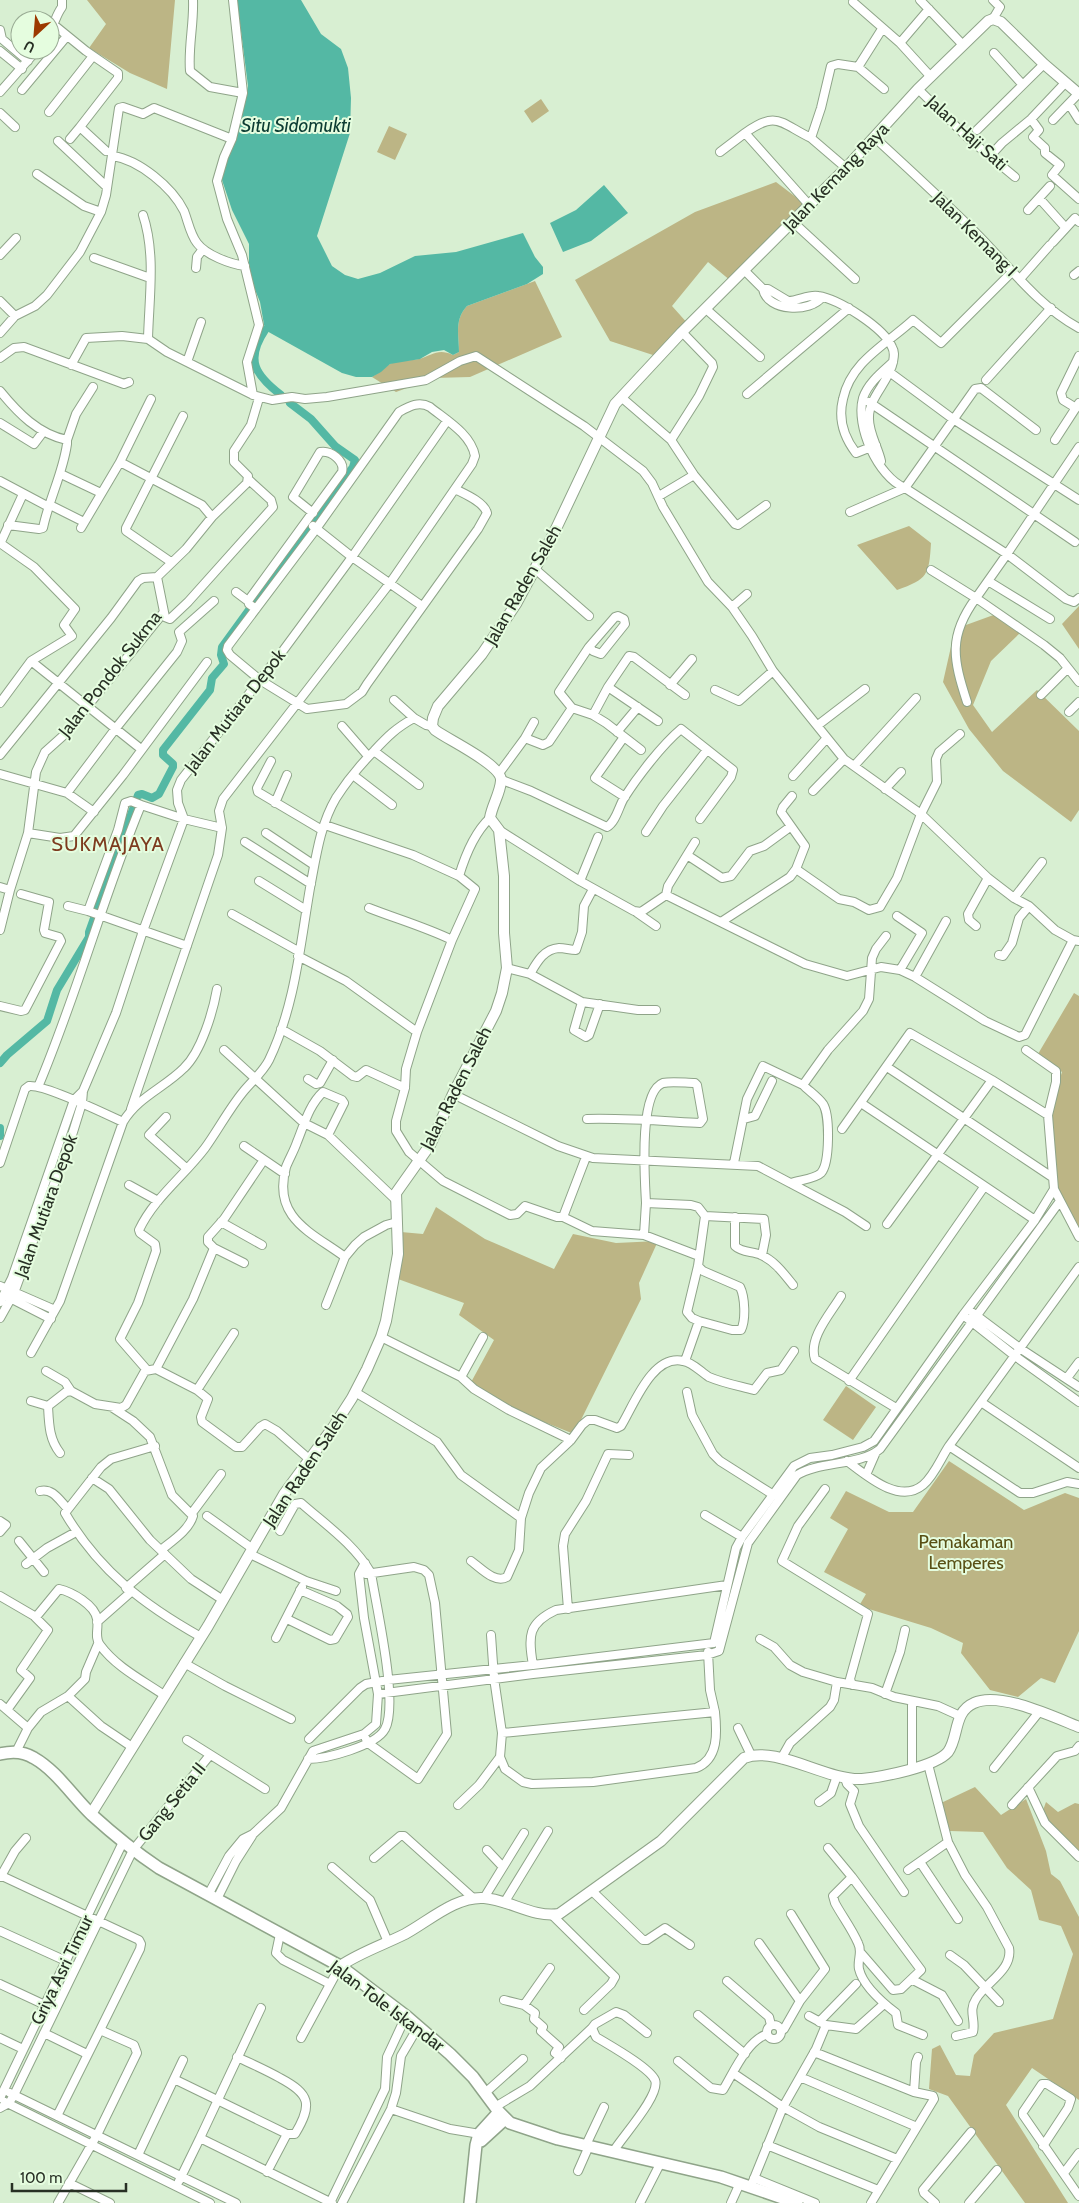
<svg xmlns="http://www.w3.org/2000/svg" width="1079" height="2203" font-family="Cabin,sans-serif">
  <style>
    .green { fill: #bcb585 }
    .water { fill: #54b8a4 }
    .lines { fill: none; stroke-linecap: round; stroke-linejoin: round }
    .canal { stroke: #54b8a4; stroke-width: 8 }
    .minor-casing { stroke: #8fa489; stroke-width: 10 }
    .tertiary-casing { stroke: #8fa489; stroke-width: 12 }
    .secondary-casing { stroke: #8fa489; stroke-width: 14 }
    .minor { stroke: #fff; stroke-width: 8 }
    .tertiary { stroke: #fff; stroke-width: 10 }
    .secondary { stroke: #fff; stroke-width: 11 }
    .labels { text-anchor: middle; stroke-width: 4; stroke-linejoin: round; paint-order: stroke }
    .street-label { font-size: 18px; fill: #272f24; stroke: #e5fddf }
    .park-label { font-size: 18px; fill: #584f14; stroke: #e5fddf }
    .water-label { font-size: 19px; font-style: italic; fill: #0c3c33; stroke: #e5fddf }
    .quarter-label { font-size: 20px; letter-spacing: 1px; fill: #7d3b1f; stroke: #e5fddf }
  </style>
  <rect width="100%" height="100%" fill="#d8efd2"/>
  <path class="green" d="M87,0H175L167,89L130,73L89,48L106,24Z
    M541,99L549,111L532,123L524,111Z
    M389,126L407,134L395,160L377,152Z
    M776,182L805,204L731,281L708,262L672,306L689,325L656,356L610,341L575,280L695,212Z
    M535,281L562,337L470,377L434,378L396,392L372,377C379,373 385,366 392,363C401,360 410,361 419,359C433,355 438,348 453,355L459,352C459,335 454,320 467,306Z
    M909,526L931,543C929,575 928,579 897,590L857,545Z
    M1079,606V649L1062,624Z
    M999,613L1020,633L991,661L973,705L992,732L1037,690L1079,731V810L1071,822L1003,771L969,729L943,682L955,629Z
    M1074,993L1079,996V1231L1059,1195L1049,1124L1055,1093L1062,1072L1038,1054Z
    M436,1207L485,1239L554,1269L573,1234L616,1243L658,1241L639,1283L641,1299L574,1434L502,1405L469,1386L494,1340L459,1315L464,1303L398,1279L401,1232L423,1234Z
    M846,1386L876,1407L853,1440L823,1420Z
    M949,1461L1024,1510L1065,1493L1079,1498V1631L1055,1683L1041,1678L1018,1697L990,1690L961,1653L963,1643L931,1628L859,1606L866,1594L824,1572L848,1529L830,1518L846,1491L889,1512H913Z
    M975,1787L1001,1815L1026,1799L1046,1851L1051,1874L1060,1881L1079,1917V2100L1032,2068L1006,2105L1068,2203H1025L948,2096L929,2089L932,2049L940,2045L956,2075L970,2076L974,2055L994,2033L1053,2019L1073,1954L1061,1926L1039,1920L1031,1890L1007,1868L983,1832L950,1831L941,1803Z
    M1046,1802L1058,1812L1075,1803L1079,1804V1853L1054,1830L1042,1813Z"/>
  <path class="water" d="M237,0H301L321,34L341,49L348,68L351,98L350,133L317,236L332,266L345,275L358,279L380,273L415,256L456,252L523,233L535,257L543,267V274L527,284L467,306C454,320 459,335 459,352L453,355L444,350L432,352L420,359L390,364L381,372L372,377H356L342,373L265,330L260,302L249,275V244L232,210L222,180L223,171L241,120L248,86Z
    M604,185L628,213L591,241L563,252L550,223L576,210Z"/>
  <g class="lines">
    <path class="canal" d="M265,330C245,360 255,375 281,395
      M0,1063L7,1055L47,1021L57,990L89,937V932L138,795L142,794L152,798L159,794L173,767V764L163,755V750L210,690L212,678L224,664L221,655L222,647L353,467L355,460L335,446L311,419L290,403
      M0,1128V1136"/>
    <g class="minor-casing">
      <path id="minor" d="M193,0C194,24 188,47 190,71L210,87L243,93
        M920,0L963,45
        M993,0L1000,7L993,19
        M853,2L900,43L931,77
        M54,25L86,51L118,73V78L80,127L106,151
        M882,29L858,67L884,89
        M0,30L2,39L28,61
        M50,31C55,23 56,15 62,7V0
        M900,43L929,9
        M0,51L22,69
        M994,53L1022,84
        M918,89L968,138L1015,177
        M22,90L67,36
        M0,92L37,50
        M1069,104L1079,120
        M49,112L93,56
        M0,113L15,127
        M1031,119L1039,130L1033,137L1045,148V153L1060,165L1052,175L1079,199
        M1053,120L1078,94
        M977,130L1044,64
        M745,133C777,110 780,123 811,138
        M874,137C910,170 946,203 980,237C1011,269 1040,307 1079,328
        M70,139L80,127
        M232,139L224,157L217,181L227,219L242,255L259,325L247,362L253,395
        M58,141L107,187
        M720,152L745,133L810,206
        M991,155L1002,143L1031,119L1065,83
        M113,156C139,160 172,187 184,211C188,221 190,234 197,243C206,255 230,264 245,266
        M846,168L811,138L821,108L831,66L838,64L858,67
        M37,174L84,206L101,212
        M1039,198L1065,227
        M1028,210L1050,186
        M143,215C156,254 149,298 148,339
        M793,222L855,279
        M1053,242L1075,218L1079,222
        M0,255L16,238
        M94,258L150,278
        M196,268L197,257L203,249
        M745,271L763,289C767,312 811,313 822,297
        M1074,275L1079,271
        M1020,279L1050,245
        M763,289H768L788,301C798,301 809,294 818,296C839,299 884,328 892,347C895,352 894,356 893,362C889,382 869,397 869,417C868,432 878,447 881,461
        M0,301L15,316
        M706,309L760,357
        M0,333L15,316L35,306L47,295L80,252L101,212L106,195L119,108L123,107L143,114L154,108L232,139L243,93L233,0
        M0,358L14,348L24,347L124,384L129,382
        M187,362L201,322
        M893,362C882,372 868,383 863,398C855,426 878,477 905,488L1007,554L1079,447
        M71,365L86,338L122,336L148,339L167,352L253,395L272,400L292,397L305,399L327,397L426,380L460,361L476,356L584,426L643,471L652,483L663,507L708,582L732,607L752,636L773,671L844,759L921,814L988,878L1014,898L1029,906L1055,930L1073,940L1079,941
        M888,371L953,419L1079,500
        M986,380L1051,308
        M0,391C18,413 38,434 67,440V444C63,473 49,499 43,528L39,529L8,525
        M747,394L849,308
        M621,397L671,440L694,475L735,524L738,525L766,505
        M869,402L1075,542
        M1076,408L1063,400L1061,393L1079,356
        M0,423L34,444L43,432
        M67,440L76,414L93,387
        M671,440L699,396L713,367L712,363L682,332
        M1055,440L1079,403
        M876,445L856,453C843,436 838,419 843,399C851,361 887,344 913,320L941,343L1012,272
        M63,475L101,493
        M0,481L47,506
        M659,496L694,475
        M52,506L84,522
        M850,512L905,488L975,389L981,388L1036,430
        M212,517L247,483L248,476L234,462V451L251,425L259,398
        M313,526L352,557L422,606
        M81,528L120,462
        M0,543L34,567L75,609L64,625L72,636L31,661
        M0,544L23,494
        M171,562L126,531V528L183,416
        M535,569L589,616
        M931,570L976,598C948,636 953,659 967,702
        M988,581L1050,619
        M236,592L248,601
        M1079,598L1074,602L1066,599L1007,554L976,598L1044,645L1060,658L1079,682
        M732,607L747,594
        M256,609L249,604L248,601L342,472C345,461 331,450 320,452L293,497L313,513
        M164,612L165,617L170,619L188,602L273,507L271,500L249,480
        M589,647L593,651L601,654L625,624L624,619L618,616L615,617L589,647L559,692L572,708L593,715L606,723L641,750
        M670,685L692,659
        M608,687L658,721
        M715,690L739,701L773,671
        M1041,695L1068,668
        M394,700L414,718
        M0,703L31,661L141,749
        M1069,712L1079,702
        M593,715L608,687L629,656L634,657L685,695
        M818,725L865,689
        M342,726L368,756
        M617,732L638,707
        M624,737L595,778L625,797
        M525,738L534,722
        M374,751L419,785
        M0,755L111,618L138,581L143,578L157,577
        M271,761L257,788L258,792L322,830
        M854,766L916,698
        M500,772L525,738L543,745L549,742L572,708
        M0,774L67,793L94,812
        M353,775L392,805
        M793,776L826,739
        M502,780L531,791L607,827C616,822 619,806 624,798C638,776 662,745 681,729L733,770L731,777L700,819
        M885,789L901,772
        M813,791L844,759
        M67,793L116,728L177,652L182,641L179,632L214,601
        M275,803L287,775
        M490,818C474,833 465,856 459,876L475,889L452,940L417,1032L406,1069L405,1088L396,1121V1131L409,1152L443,1181L510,1215L517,1214L525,1206L557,1217H563L592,1231L644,1235L699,1256
        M325,825L413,855L459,876
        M499,830L580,881L634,911L641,912L666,895L805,964L847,976L881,967L900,970L915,977L985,1021L1019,1037L1025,1035L1073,940
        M646,832L663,806L707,750
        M28,833L60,838L74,836L123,775L207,662
        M266,833L314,865
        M245,842L311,884
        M687,855L695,842
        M796,869L839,899L854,902L869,910L880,907L897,878L921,814L937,782L936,759L939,752L960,734
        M259,881L306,910
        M580,881L598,837
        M0,887L10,890
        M666,895L668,886L687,855L722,878L731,876L750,851L764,846L790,827
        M1014,898L1042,862
        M68,906L88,911L118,830L125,803L131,801L141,805
        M369,908C397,919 425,927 452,940
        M88,911L187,946
        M636,912L656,926
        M232,914L298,951
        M897,916L922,933L900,970
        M721,922L790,877L796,869L805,846L781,812L783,807L792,796
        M976,926L969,920L968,914L988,878
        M0,930L10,890L28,833L36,772L45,752L64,735L164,612L157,577L186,549L212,517L202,505L120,462L151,399
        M999,955L1003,956L1012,943L1019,918L1029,906
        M298,956L346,981L417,1032
        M507,968L530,974L582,1002L638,1010H656
        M530,974C537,962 544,949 559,948C565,948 570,950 576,950L582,932L584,906L593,889
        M915,977L946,921
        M582,1002L574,1030L586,1037L589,1035L600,1004
        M0,1006L21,1011L25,1010L61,941L59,937L45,933L44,930L49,902L21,894
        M281,1029L320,1051L353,1076L357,1077L366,1070L405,1088
        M224,1050L304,1123L328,1135L396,1200
        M1026,1050L1056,1071V1082L1048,1115L1054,1189L1079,1237
        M887,1067L1052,1177
        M308,1079L316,1084L320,1083L333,1060
        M38,1087C77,995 103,897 141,805L184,819L222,828
        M453,1094L558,1146L593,1158L758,1166L845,1212L866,1226
        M861,1103L1035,1220
        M131,1109L218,855L222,828L219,811L223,799L390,583L472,464L475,456C471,434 446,420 430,407C419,401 410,406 399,412L316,529L228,646L227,650L230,655L260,680L307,709L346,704L362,692L367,684L478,529L487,513C484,502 465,494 455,489
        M166,1117L149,1135L186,1168
        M587,1119C625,1118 662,1121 700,1123L703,1119L697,1085L695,1083C686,1083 672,1081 663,1083C638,1092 645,1181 646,1203L691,1205L698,1207L705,1216L698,1266L687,1312L692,1318L699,1321L685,1361
        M744,1119L755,1116L772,1081
        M842,1129L910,1033L992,1080L1048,1115
        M328,1135L344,1103L342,1100L323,1092C309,1105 304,1125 297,1142C294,1151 289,1159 286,1167C272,1218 311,1232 345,1257
        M244,1146L285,1174
        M0,1163L25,1089L29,1086C44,1084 106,1114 123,1122
        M734,1163L747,1099L763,1066L803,1085
        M791,1183C799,1180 815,1179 821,1173C830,1163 830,1115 823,1104C818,1097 809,1091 803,1085L828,1050L863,1011L869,999L872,958L876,949L886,936
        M129,1185L158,1201
        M705,1216L764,1219L766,1235L762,1255
        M563,1217L586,1157
        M735,1217V1246C742,1253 753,1251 761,1255C775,1261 784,1274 793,1285
        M221,1222L262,1245
        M887,1224L992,1080
        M644,1235L646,1203
        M214,1248L244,1263
        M698,1266L703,1271L740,1287C745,1297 746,1320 741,1330H732L699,1321
        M1079,1267L949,1446L1020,1493H1033L1067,1482L1079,1484
        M0,1286L55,1310
        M841,1296C831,1313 808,1338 815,1359L896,1408
        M8,1297L51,1319
        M0,1302L12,1278L74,1100L83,1091
        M326,1305L345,1257L355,1245L364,1237L386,1225L397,1222
        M973,1313L1021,1349L1079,1387
        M0,1318L14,1293L73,1132L82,1103L83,1091L116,1013L143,931L184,819L178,803L177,790L181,780L282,652L352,557L447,421
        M967,1318L1015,1356L1079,1402
        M381,1337L461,1377L474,1389L509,1410L571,1440
        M31,1353L60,1301L123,1122C138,1097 164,1088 184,1068C201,1052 213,1012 217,989
        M156,1369L193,1299L214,1248L208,1242V1237L224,1219L261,1164
        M147,1370L120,1339L138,1303L156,1251L155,1244L140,1233L139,1230C154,1198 184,1176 205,1148C218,1130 229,1109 243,1092C252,1081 263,1072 269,1060C295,1006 300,946 310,888C316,857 320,825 336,798C347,781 360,765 374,751C388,736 396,728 414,718L426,725L432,726
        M46,1371L65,1382L71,1391
        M461,1377L483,1337
        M1067,1378L1079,1362
        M849,1381L984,1187
        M197,1390L208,1399L201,1417L202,1422L236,1447H242L260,1427L265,1424L277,1431L309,1459
        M355,1392L437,1442L461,1475L521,1518
        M687,1392L692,1415L713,1454L720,1461L772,1494
        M31,1401L48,1406L66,1392L71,1391L95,1404L121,1408L126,1405L145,1371L156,1369L197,1390L234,1333
        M981,1402L1079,1468
        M48,1406C49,1424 49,1439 60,1453
        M113,1408L133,1421L150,1437L172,1495L193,1516C189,1530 172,1541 161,1550
        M155,1446L111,1459L101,1467L65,1513C99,1571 144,1605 201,1637
        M847,1461C866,1475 899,1505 923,1485C934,1476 941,1458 949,1446
        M866,1475L876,1452
        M92,1478L109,1489L150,1540L191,1579L223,1600
        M825,1489L798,1526L782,1561L868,1614L850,1679L852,1685
        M40,1491C53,1488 59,1500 68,1509
        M192,1513L221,1474
        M705,1515L742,1537
        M207,1516L253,1549
        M0,1521L6,1525L0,1532
        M280,1531L295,1504L301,1503C326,1525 354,1544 371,1573C376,1605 399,1704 385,1729C376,1746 326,1759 308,1759
        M19,1541L44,1572
        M250,1554L306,1581L336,1591
        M471,1561C481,1568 495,1584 507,1577L519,1550L521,1518L529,1493L541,1468L571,1440L582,1425L588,1420H595L617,1428L621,1426C634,1405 652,1354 683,1361C692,1362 701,1372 709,1377C723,1383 739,1386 754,1390L767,1373L781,1370L794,1351
        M26,1564L47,1548L76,1532
        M366,1574L414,1567L424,1570L429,1575L435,1603L447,1734L418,1779L368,1743L366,1739
        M126,1588L165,1554
        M0,1596L36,1617L59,1589C72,1592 95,1605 97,1619C99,1628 94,1637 100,1645C116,1667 142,1680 164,1695
        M568,1609L563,1546L565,1534L586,1501L608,1454L629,1455
        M287,1619L330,1640L335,1639L348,1617L347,1614L337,1606L300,1590
        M97,1622L131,1592
        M491,1635L494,1678L502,1733L500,1757L505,1769L523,1782L532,1784L593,1782L696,1768C719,1759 717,1732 715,1712
        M276,1638L302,1587
        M760,1639L774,1647L790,1665L803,1672L837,1682L872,1688L894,1697L938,1706L960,1716
        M184,1663L225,1686L291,1719
        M533,1665C528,1636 528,1623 556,1610L727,1585
        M378,1694L533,1674L707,1655L719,1651L748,1543L797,1475C819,1461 860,1466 880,1449L1060,1201
        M885,1694L900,1652L905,1630
        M68,1696L101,1726L132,1747
        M912,1701V1768
        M0,1704L28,1728
        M7,1710L30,1678L21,1670L48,1630L35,1617
        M738,1728L751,1755
        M502,1733L715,1712L710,1690L708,1652
        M309,1739L360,1688L366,1684L388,1680L533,1665L714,1643L736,1548L742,1537L794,1466L810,1458L832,1455L863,1447L874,1441L963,1315L1035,1220L1054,1189
        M187,1740L265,1789
        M16,1752L28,1728L41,1712L68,1696L85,1679L86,1672L98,1644
        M781,1759L790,1743L830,1707L834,1700L837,1682
        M928,1764L948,1842L965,1875L987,1907L1009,1948C1013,1970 986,1982 976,1999C968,2011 976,2020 973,2032L956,2036
        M994,1768L1039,1712
        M845,1778L847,1784L854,1791L850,1804L859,1826L904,1892
        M1028,1787L1045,1823L1079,1857
        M819,1802L831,1793L837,1776
        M458,1805L479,1785L500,1757
        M1012,1805L1057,1756L1075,1751L1079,1746
        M828,1848L852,1877L921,1970L901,1989L893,1990L861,1953
        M487,1850L503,1867
        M374,1858L400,1836H404L473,1898
        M920,1862L958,1919
        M332,1867L370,1900L388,1942
        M908,1870L948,1842
        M1,1876L15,1851L26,1838
        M0,1877H4L139,1940L141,1944L140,1949L100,2030
        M852,1877L833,1896L835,1903C842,1916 852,1929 858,1943C863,1952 857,1960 859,1969C863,1986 883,2003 896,2013L898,2025L923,2035
        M592,1891L643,1940H647L665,1928L690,1945
        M208,1895L229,1856L243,1839L253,1834L281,1808L313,1751L364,1734L376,1724L378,1694L364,1618L359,1574L365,1563
        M484,1898L524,1833
        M217,1899L236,1861L252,1836
        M504,1903L548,1831
        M552,1915L615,1977L611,1984L584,2010
        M0,1931L66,1961
        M280,1934L276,1953L283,1960L330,1984
        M759,1943L800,2001
        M950,1955L964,1965L999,2002
        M913,1980L942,1995L958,2021
        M727,1981L769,2017L771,2025
        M0,1984L45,2005
        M504,2000L524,2005L535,2013L534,2019L543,2027L541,2031L559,2047L555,2053L561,2058
        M524,2005L550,1968
        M698,2015L745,2054
        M809,2016L822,2023
        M819,2022L856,1984
        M767 2032a7 7 0 1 1 14 0a7 7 0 1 1-14 0Z
        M781,2031L784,2029L800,2001L825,1969L791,1914
        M44,2033L87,2054
        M0,2038L23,2049
        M301,2038L340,1966
        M814,2052L914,2092L933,2096L934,2099L871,2203
        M237,2057C252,2064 266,2070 280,2078C310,2094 313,2104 295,2134H287L267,2172
        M678,2061L711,2088L723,2090C734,2072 746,2042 767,2034
        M733,2073L783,2107L819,2127L897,2159
        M800,2077L917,2127
        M174,2079L287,2134
        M914,2092L916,2062L918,2057
        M10,2093L236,2203
        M485,2093L523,2059
        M0,2098L123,1842
        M5,2102L210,2203
        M495,2107L530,2086L592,2028
        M0,2108L9,2103L14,2095L133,1850L210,1755
        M391,2109L450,2129L474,2133
        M57,2116L100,2030L134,2045L137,2053L97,2135L58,2203
        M200,2138L261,2008
        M586,2145L604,2107
        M767,2145L878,2190
        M1043,2146L1068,2108L1071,2099L1047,2084H1042L1023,2112V2115L1079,2196
        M613,2152C621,2138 661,2095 655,2080C649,2067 609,2045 596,2037L592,2028L595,2024L616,2012L624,2015L647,2033
        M138,2155L183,2060
        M578,2171L589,2146
        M1064,2173L1079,2153
        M754,2178L815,2203
        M179,2181L200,2138L332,2203
        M69,2183L110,2203
        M751,2186L783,2107L816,2049L826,2025L856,2029L884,2004
        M330,2203L385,2089L387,2057L406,2016
        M342,2203L391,2109L396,2093L401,2056L418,2027
        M640,2203L660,2164
        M731,2203L740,2183
        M935,2203L924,2193L923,2190L971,2132
        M969,2203L997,2170"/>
    </g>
    <g class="tertiary-casing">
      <path id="tertiary" d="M91,1814L208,1626L284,1494L334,1426L352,1398L367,1369L381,1337L386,1321L398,1254L396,1193L430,1145L453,1094L496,1011L502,993L507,968L504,933V876L499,830L490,818C492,805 500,794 501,781C503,765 448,740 435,730L432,726L433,718L438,706L482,654L516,604L553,535L615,404L682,332L846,168L918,89L988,21L993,19L1001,22L1044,64L1079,94
        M340,1966C361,1952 383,1945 405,1934C429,1921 456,1896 484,1898C510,1900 533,1918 559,1914L661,1841L744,1758C777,1745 826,1781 862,1779C882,1777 935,1767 948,1752C959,1737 953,1712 974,1703C999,1691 1054,1717 1079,1727"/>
    </g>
    <g class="secondary-casing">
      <path id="secondary" d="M0,1754C12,1751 23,1751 34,1758C57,1771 73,1797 92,1815C113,1834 135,1852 159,1868L340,1966L406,2016L450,2054L473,2077L499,2112L510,2123L558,2139L721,2177L797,2203
        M481,2141L505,2119
        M470,2203L476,2145L479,2134L499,2112"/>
    </g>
    <use href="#minor" class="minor"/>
    <use href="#tertiary" class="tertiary"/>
    <use href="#secondary" class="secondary"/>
  </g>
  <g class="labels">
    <g class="street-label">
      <text transform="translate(967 133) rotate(42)" y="6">Jalan Haji Sati</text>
      <text transform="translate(836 177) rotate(-46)" y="6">Jalan Kemang Raya</text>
      <text transform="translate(975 234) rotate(45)" y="6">Jalan Kemang I</text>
      <text transform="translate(523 585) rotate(-60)" y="6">Jalan Raden Saleh</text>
      <text transform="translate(110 674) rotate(-52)" y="6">Jalan Pondok Sukma</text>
      <text transform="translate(235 711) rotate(-52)" y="6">Jalan Mutiara Depok</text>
      <text transform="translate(456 1088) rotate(-63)" y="6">Jalan Raden Saleh</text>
      <text transform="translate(46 1206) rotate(-70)" y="6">Jalan Mutiara Depok</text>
      <text transform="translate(305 1469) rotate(-56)" y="6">Jalan Raden Saleh</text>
      <text transform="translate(172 1802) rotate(-51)" y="6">Gang Setia II</text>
      <text transform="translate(62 1970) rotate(-64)" y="6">Griya Asri Timur</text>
      <text transform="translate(387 2006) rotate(37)" y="6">Jalan Tole Iskandar</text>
    </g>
    <g class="park-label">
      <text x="966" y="1548">Pemakaman<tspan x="966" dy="21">Lemperes</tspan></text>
    </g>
    <g class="water-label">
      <text x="296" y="132">Situ Sidomukti</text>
    </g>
    <g class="quarter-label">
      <text x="108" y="851">SUKMAJAYA</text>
    </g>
  </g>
  <g transform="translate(35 35) rotate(206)"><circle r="24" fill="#e5fddf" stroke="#99ab94"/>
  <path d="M0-4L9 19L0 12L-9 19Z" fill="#9c3900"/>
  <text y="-8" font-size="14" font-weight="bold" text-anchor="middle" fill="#272f24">U</text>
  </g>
  <path d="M12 2183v8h114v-8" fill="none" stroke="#272f24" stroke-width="2.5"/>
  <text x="20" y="2183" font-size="15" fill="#272f24" stroke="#e5fddf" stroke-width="4" paint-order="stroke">100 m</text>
</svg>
